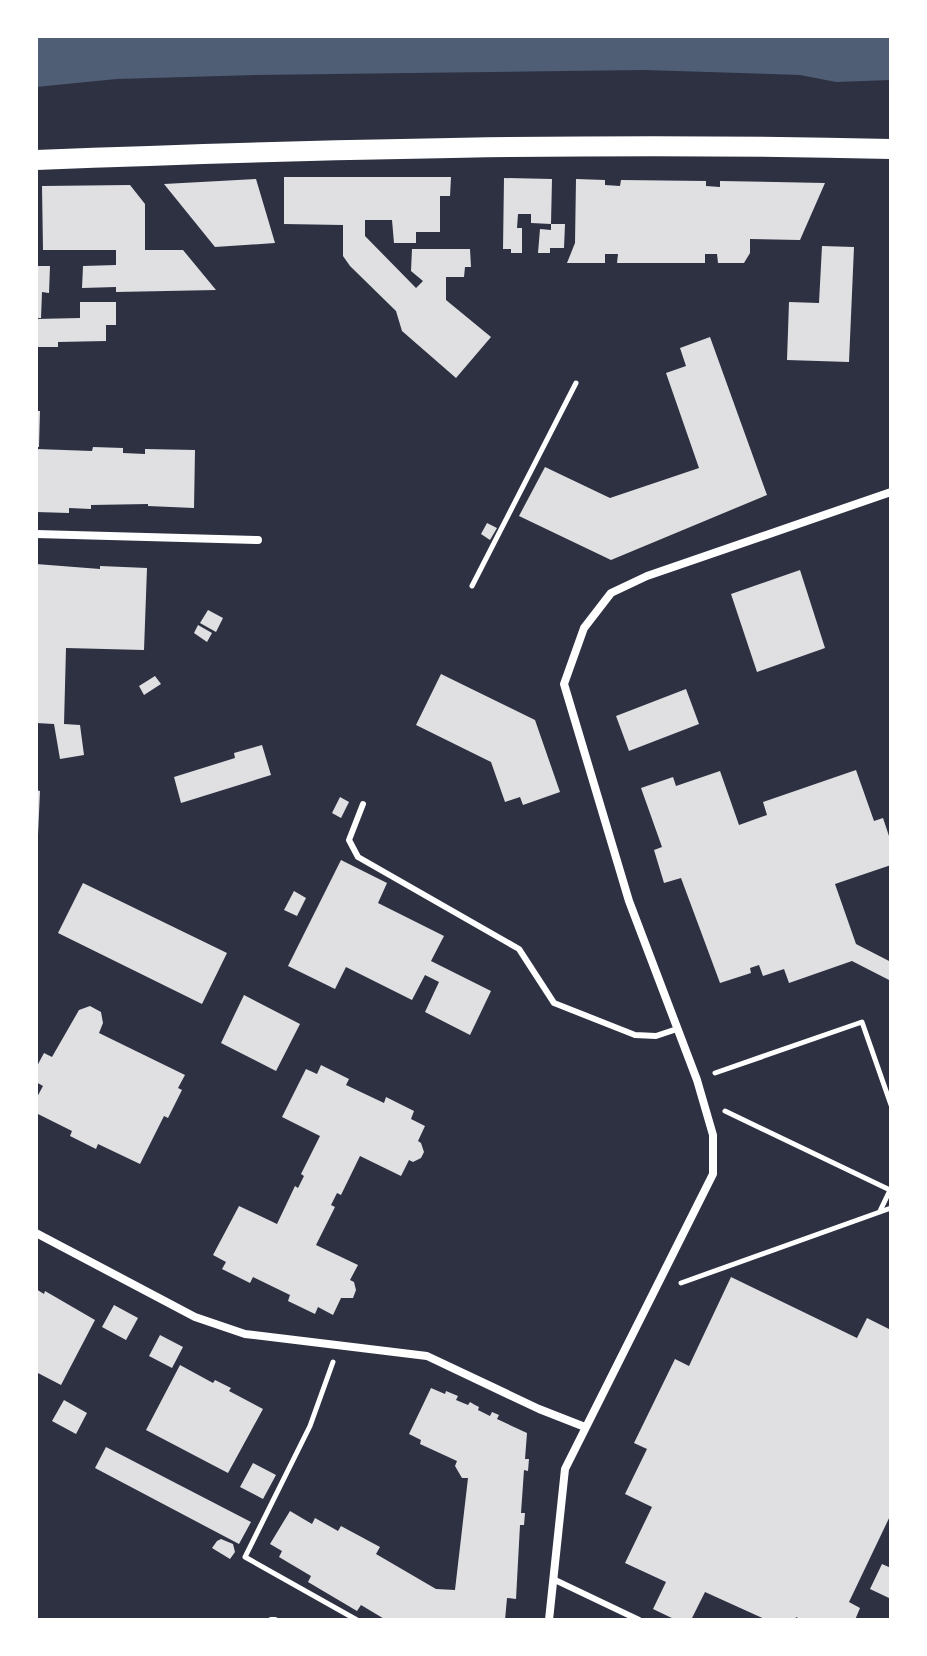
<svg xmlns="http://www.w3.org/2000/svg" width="927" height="1656" font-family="'IBM Plex Sans',sans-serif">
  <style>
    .water { fill: #4f5d75 }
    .building { fill: #e0e0e3 }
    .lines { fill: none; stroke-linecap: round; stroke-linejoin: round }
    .path { stroke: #fff; stroke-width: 5 }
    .service { stroke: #fff; stroke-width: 6 }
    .minor { stroke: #fff; stroke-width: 8 }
    .primary { stroke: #fff; stroke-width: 20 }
  </style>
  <rect width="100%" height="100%" fill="#2d3142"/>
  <path class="water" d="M36,36H891V80L836,82L800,75L644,70L256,75L117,79L36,87Z"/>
  <path class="building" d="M284,177H451L450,196H440V232H416V243H394L392,220H365V236L416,288L423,281L411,271L412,249H470L471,267H465L464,277H446V300L491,337L456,378L402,331L396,311L350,266L343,256V225L284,224Z
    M504,178L552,179L551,224L531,223V214H518L517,228H522V253H511V249H503Z
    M256,179L275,243L215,247L164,184Z
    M576,179L605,180V185L620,186L621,180L706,181V186L720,187V181L825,183L800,240L750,239V253L744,263H718L717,254H705V263H617L618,254H605V263H567L575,243Z
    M130,185L145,204V250H183L216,290L116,292V287L82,288L83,266L116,265V250H43L42,186Z
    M551,224H565L564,248H550V253H538L540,229L551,230Z
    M822,246L854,247L849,362L787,360L789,302L819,303Z
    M36,266H50L49,293L42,292L41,318H36Z
    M80,302H116V325H106V341L58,342V347H36V319L80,318Z
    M710,337L767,495L611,560L519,516L545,467L610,498L699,468L666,373L686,366L680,348Z
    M36,411H40L39,447H36Z
    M93,447L123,448V453L145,454V449L195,450L194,508L148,506V504L91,505V509L69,508V513L36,512V449L92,451Z
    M487,523L497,528L490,540L481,534Z
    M36,564L100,569V566L147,568L144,650L66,648L64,724L80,725L84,755L60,759L54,724L36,723Z
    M800,570L825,648L757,672L731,594Z
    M208,610L223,618L216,632L200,623Z
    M198,625L212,633L207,642L194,633Z
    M441,674L535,720L560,792L523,805L520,797L505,802L491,762L416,725Z
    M155,676L161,684L144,695L139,686Z
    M686,689L699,724L629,751L616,716Z
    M262,745L271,775L181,803L174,777L235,758L234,753Z
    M856,770L874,821L883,818L891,842V865L835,884L856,944L891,962V981L852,961L789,983L784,969L763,976L759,965L750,968L751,973L720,983L681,878L664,883L654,850L662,847L641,788L673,777L676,786L720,771L739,825L767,815L763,802Z
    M36,790L40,791L38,835H36Z
    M340,797L349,802L341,818L332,813Z
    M341,860L387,883L378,903L444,936L431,961L491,991L470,1035L425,1012L439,982L425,975L412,1000L346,967L335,989L288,966Z
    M83,883L227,953L202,1004L58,933Z
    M294,891L306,898L297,916L284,910Z
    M244,995L300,1024L276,1071L221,1043Z
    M90,1006L101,1012L103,1023L99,1033L185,1075L178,1088L182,1090L168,1118L164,1116L140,1164L98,1144L96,1149L70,1136L72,1131L36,1113V1099L43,1086L36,1082V1068L44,1053L52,1057L79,1010Z
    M321,1065L349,1079L346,1085L384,1103L386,1097L414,1111L411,1119L425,1126L418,1141L421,1143L424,1152L421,1158L413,1162L409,1160L401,1176L360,1156L341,1195L337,1193L331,1205L335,1207L316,1245L358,1265L350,1280L354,1282L356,1290L353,1298H341L333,1315L318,1307L315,1314L288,1301L290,1295L253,1277L250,1283L222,1269L226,1262L213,1255L239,1206L277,1224L295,1186L298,1188L304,1176L301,1174L320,1136L282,1117L306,1069L317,1074Z
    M731,1277L857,1338L867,1318L891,1330V1514L849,1602L860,1608L855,1620H802L796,1617L795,1620H767L705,1592L691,1620H676L653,1609L666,1582L625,1563L652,1507L625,1494L647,1449L634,1443L675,1359L689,1366Z
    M36,1289L44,1294L45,1291L95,1320L61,1385L36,1372Z
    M114,1305L138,1318L126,1340L102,1327Z
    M160,1335L183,1347L172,1368L149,1356Z
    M180,1365L213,1383L215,1380L231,1388L229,1391L263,1409L228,1473L146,1430Z
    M431,1388L445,1394L446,1391L458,1396L456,1400L468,1405L470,1402L475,1405L479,1407L478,1410L490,1416L492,1412L499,1415L497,1419L527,1433L525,1459H529L528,1471L524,1470L521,1513H525L524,1525H520L516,1599L507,1598L505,1620H386L361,1605L357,1611L308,1582L311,1576L279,1557L282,1551L270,1544L290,1511L312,1524L315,1518L338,1531L341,1526L380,1547L376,1554L436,1589L455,1590L468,1478H462L455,1466L457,1461L420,1444L421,1440L409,1434Z
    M64,1400L87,1413L76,1434L52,1421Z
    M106,1447L251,1522L239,1544L95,1468Z
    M253,1463L276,1475L263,1499L240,1487Z
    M221,1539L233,1544L235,1552L230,1559L212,1548L217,1541Z
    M882,1564L891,1568L889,1598L870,1589Z"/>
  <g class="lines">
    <path class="path" d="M472,586L576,383
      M715,1073L862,1022L891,1105
      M725,1111L890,1190
      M880,1211L891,1188
      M681,1283L891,1208
      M333,1362L310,1426L245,1557L357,1620"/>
    <path class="service" d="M363,804L349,840L358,857L519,949L554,1003L635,1035L656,1036L677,1029
      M555,1580L639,1620
      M271,1620H275"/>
    <path class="minor" d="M36,534L258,540
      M36,1233L195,1317L245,1334L427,1356L539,1409L585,1427
      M549,1620L565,1469L713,1174V1135L697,1080L629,901L564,684L584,628L611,593L647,576L891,492"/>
    <path class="primary" d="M36,160C321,149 606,142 891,149"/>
  </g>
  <rect width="927" height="1656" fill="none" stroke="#ffffff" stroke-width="76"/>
</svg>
